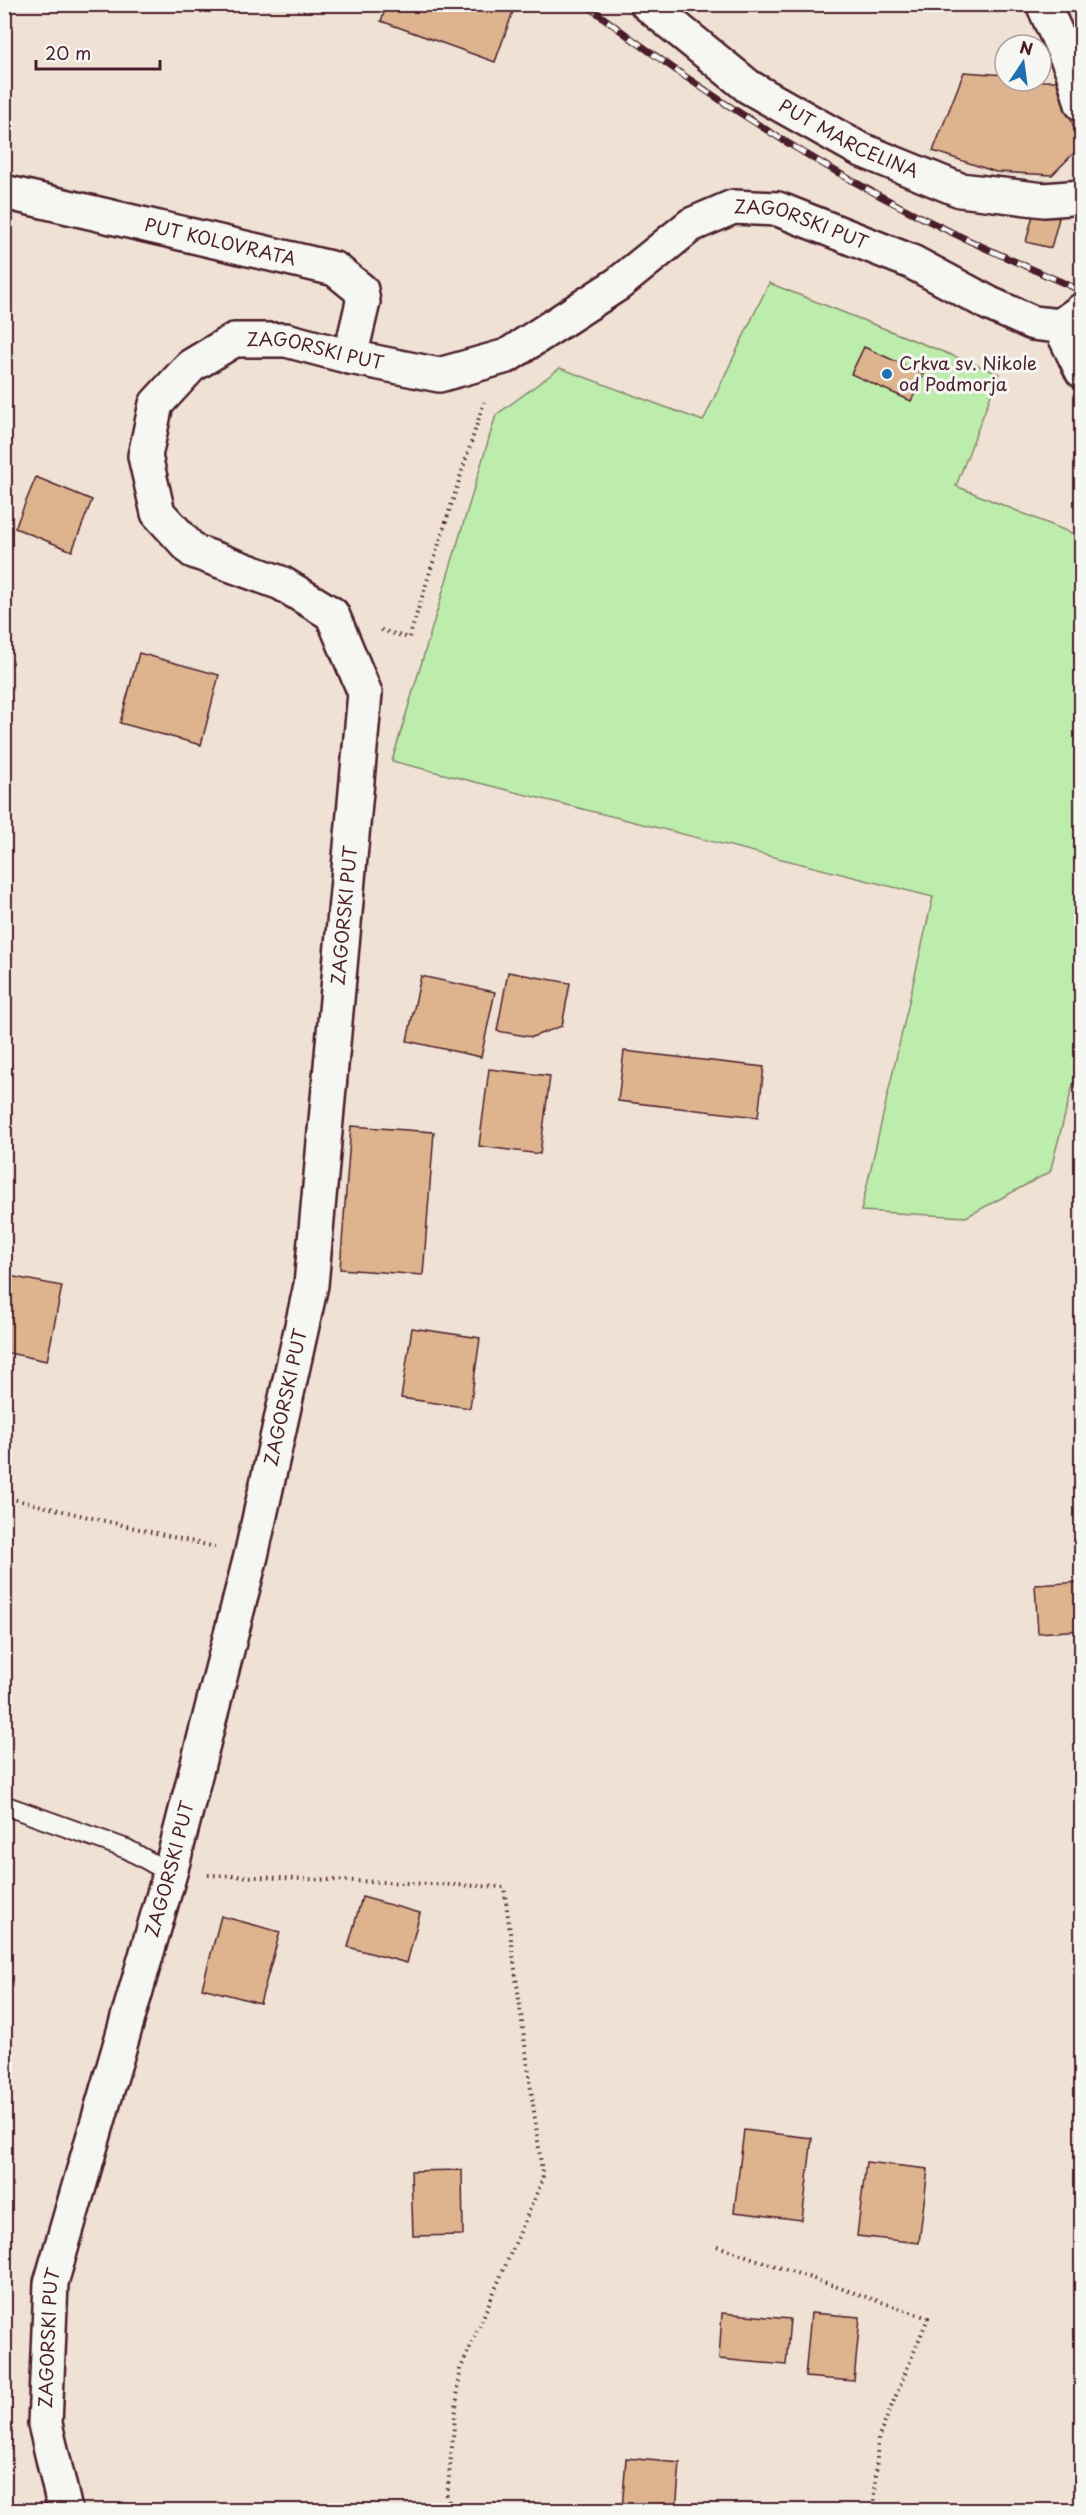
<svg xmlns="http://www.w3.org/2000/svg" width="1086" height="2515" font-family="'Playpen Sans',sans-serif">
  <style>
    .green { fill: #bdedad; stroke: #84866c; stroke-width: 1.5 }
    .building { fill: #deb48f; stroke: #4a1f2b; stroke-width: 1.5 }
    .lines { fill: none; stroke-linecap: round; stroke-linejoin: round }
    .lane-casing { stroke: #4a1f2b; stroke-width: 22 }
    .street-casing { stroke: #4a1f2b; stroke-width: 38 }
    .secondary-casing { stroke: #4a1f2b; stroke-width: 38 }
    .path { stroke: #4a1f2b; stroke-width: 4; stroke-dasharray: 1.5 4.5; stroke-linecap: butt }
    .lane { stroke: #f6f6f2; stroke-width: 18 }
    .street { stroke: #f6f6f2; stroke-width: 33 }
    .secondary { stroke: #f6f6f2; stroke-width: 33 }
    .rail-casing { stroke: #4a1f2b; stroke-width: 7 }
    .rail { stroke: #f6f6f2; stroke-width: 4.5; stroke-dasharray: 14; stroke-linecap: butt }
    .poi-dot { fill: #1f6fb2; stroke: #f6f6f2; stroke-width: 2 }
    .labels { text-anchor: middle; stroke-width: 6; stroke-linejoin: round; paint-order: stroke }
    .street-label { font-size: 18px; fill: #4a1f2b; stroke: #f6f6f2 }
    .poi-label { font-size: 18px; fill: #4a1f2b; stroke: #f6f6f2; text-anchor: start }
  </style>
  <rect width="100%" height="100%" fill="#efe2d4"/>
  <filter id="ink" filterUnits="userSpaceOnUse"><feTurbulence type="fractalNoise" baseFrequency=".0167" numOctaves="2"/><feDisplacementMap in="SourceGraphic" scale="12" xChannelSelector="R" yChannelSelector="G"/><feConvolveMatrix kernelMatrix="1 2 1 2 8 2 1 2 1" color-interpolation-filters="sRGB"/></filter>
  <g filter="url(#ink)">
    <path class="green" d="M769,283L999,374L956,486L1081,537V1054L1050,1172L966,1217L861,1211L933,897L392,761L496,415L560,368L703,421Z"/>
    <path class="building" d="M387,4H510L515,6L495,62L381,21Z
      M964,72L1005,75V81H1059L1080,147L1052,175L996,172L933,151Z
      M1034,211L1059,218L1051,248L1026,242Z
      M864,347L924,374L911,401L851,374Z
      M36,477L92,500L72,551L15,528Z
      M139,653L219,675L201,745L120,723Z
      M508,972L570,983L562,1026L532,1037L497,1031Z
      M421,976L495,992L481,1057L407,1041Z
      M624,1051L764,1067L758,1117L618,1101Z
      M489,1069L550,1076L540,1154L479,1146Z
      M351,1126L434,1132L423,1275L340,1269Z
      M4,1275L62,1286L47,1361L4,1352Z
      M412,1328L480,1338L470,1408L401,1398Z
      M1082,1582V1630L1038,1633L1035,1585Z
      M362,1897L420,1913L407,1963L348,1947Z
      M221,1916L280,1932L260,2003L202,1988Z
      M744,2130L812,2138L802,2220L734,2212Z
      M866,2162L928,2169L919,2243L857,2236Z
      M462,2170L463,2235L413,2236L411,2171Z
      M722,2313L790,2319L786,2365L719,2359Z
      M811,2313L860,2317L854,2381L805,2377Z
      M626,2458L680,2463L676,2510H622Z"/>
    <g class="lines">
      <g class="lane-casing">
        <path id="lane" d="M4,1805L127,1849L170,1873"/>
      </g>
      <g class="street-casing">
        <g id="street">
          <path id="s1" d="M647,4L749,87L859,149L960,190L1044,200L1082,197"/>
          <path id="s2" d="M4,192L335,269L361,290L363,302L350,357"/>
          <path d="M1060,326L1082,371"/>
        </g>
      </g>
      <g class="secondary-casing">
        <g id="secondary">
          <path d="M1043,4L1072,69L1082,104"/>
          <path id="s3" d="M65,2510L45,2424L51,2283L170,1873L251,1556L311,1285L365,693L332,614L281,583L193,551L158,513L145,456L156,404L191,366L234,340H286L350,357L439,375L507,356L618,284L691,225L733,207L778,209L912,262L990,304L1033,323L1060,326L1082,310"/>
        </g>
      </g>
      <path class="path" d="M381,630L409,638L484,402
        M4,1497L215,1547
        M208,1875L504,1887L543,2179L460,2370L447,2495L451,2510
        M717,2246L928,2318L878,2439L874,2510"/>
      <use href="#lane" class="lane"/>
      <use href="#street" class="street"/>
      <use href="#secondary" class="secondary"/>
      <g class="rail-casing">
        <path id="rail" d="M585,4C698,90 820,169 949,231C992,252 1037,271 1082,291"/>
      </g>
      <use href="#rail" class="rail"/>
    </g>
  </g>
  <circle class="poi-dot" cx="887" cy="374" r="6"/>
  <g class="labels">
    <g class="street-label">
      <text dy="6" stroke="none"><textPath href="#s1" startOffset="244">PUT MARCELINA</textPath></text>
      <text dy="6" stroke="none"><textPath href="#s3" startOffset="2982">ZAGORSKI PUT</textPath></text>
      <text dy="6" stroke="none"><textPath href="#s2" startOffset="222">PUT KOLOVRATA</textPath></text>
      <text dy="6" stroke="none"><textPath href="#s3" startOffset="2442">ZAGORSKI PUT</textPath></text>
      <text dy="6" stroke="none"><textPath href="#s3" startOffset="1632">ZAGORSKI PUT</textPath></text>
      <text dy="6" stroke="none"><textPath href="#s3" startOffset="1146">ZAGORSKI PUT</textPath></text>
      <text dy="6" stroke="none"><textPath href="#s3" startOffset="660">ZAGORSKI PUT</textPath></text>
      <text dy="6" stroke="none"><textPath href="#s3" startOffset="174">ZAGORSKI PUT</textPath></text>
    </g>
    <g class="poi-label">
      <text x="899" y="370">Crkva sv. Nikole<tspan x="899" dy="21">od Podmorja</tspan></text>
    </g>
  </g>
  <rect width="1086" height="2515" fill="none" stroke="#f6f6f2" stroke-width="24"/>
  <rect x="12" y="12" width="1062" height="2491" fill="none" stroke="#4a1f2b" stroke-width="2" filter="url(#ink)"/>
  <g transform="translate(1023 63) rotate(13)"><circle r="28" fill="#f6f6f2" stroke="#b1a0a2" stroke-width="1.5"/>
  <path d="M0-4.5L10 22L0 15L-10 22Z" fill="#1f6fb2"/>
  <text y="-9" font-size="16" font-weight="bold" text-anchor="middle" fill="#4a1f2b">N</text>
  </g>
  <path d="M36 60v9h124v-9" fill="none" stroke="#4a1f2b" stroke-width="3"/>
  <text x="45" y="60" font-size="18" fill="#4a1f2b" stroke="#f6f6f2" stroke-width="4.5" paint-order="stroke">20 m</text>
</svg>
